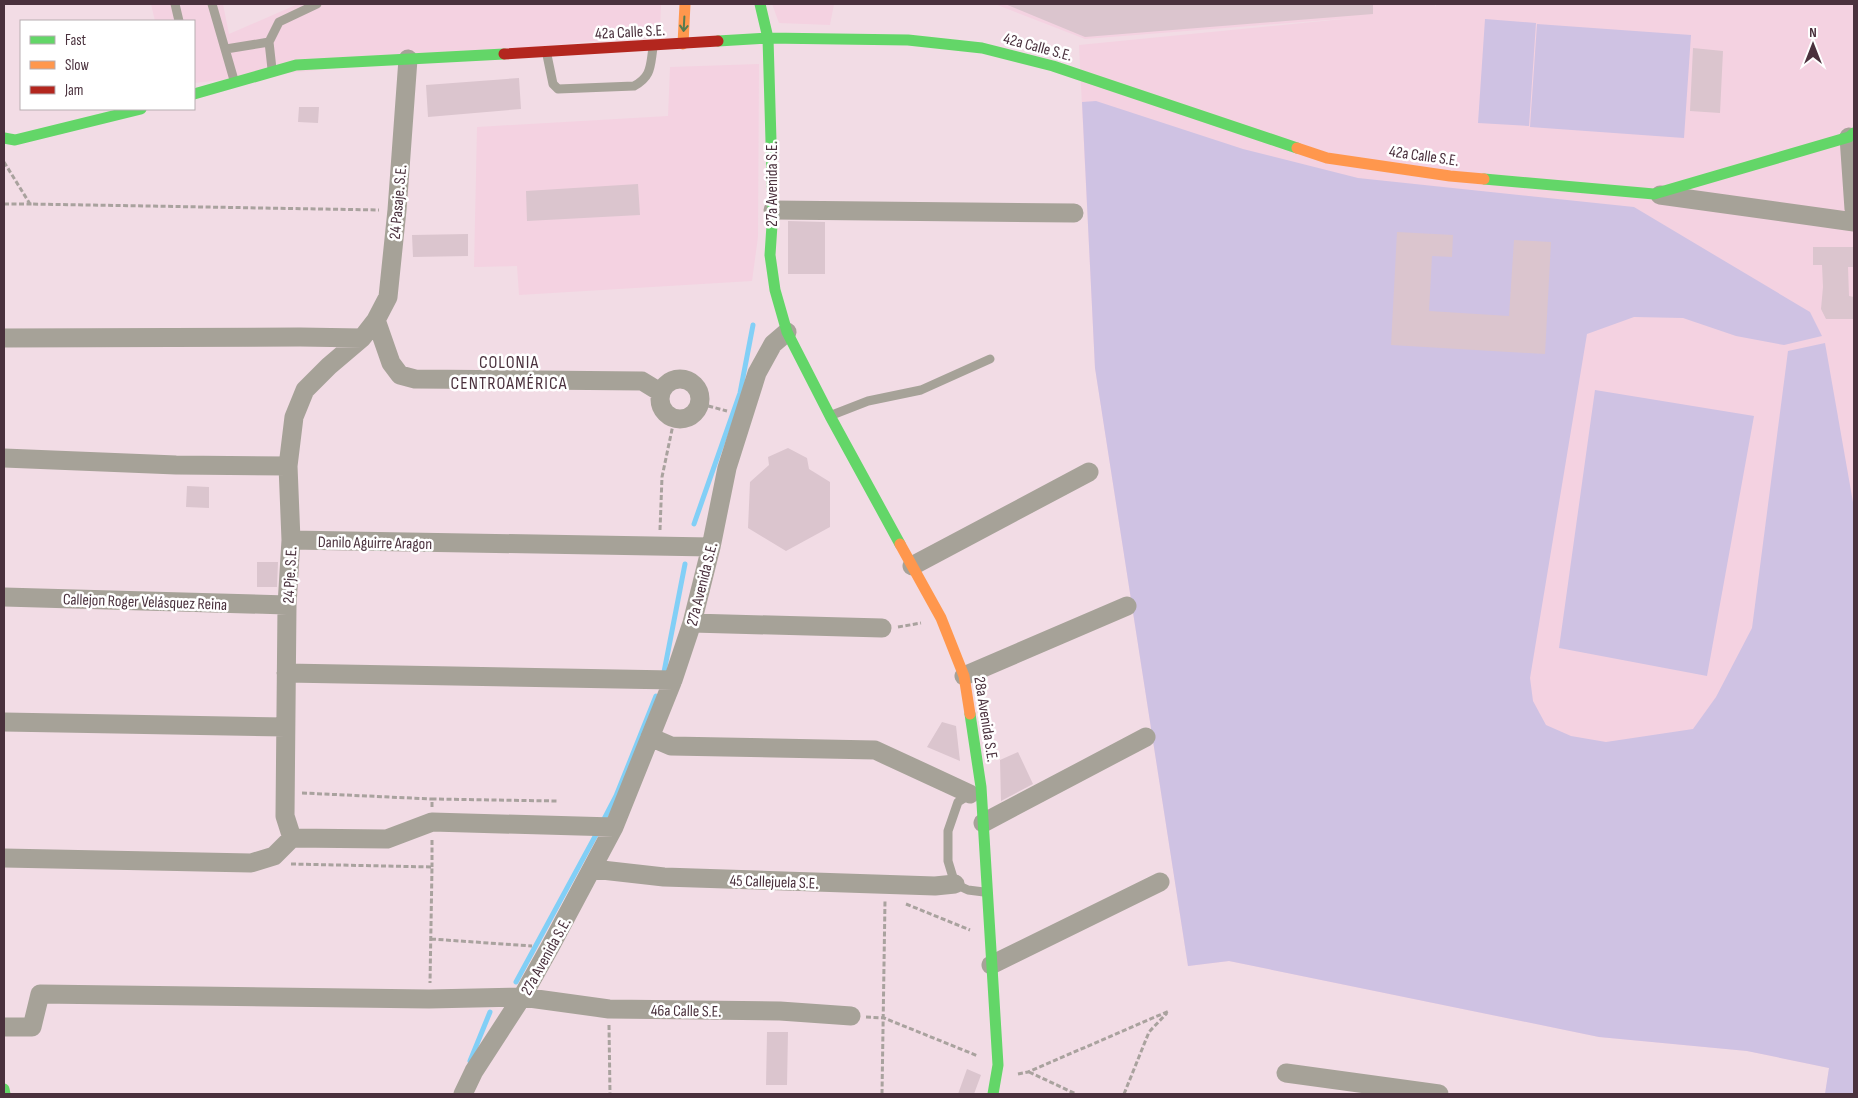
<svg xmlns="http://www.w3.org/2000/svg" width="1858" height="1098" font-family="'Sofia Sans Condensed',sans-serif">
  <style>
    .built { fill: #f4d2e1 }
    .green { fill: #cfc2e3 }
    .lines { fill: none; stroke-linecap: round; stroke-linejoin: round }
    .stream { stroke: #82cff6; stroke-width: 5 }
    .building { fill: #dbc5ce }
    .path { stroke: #a9a29e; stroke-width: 3; stroke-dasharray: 5 2.5; stroke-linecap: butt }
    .lane { stroke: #a6a298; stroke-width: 9 }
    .street { stroke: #a6a298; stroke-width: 19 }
    .fast { stroke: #63d668; stroke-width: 11 }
    .slow { stroke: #ff974d; stroke-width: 11 }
    .jam { stroke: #b3261e; stroke-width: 11 }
    .oneway { stroke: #557b50 }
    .labels { text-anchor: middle; stroke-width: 5; stroke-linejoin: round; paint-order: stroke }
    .street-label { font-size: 16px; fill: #4a313d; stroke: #fff }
    .neighbourhood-label { font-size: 18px; letter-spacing: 1px; fill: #4a313d; stroke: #fff }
  </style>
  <rect width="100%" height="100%" fill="#f2dce5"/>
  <path class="built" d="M151,4H223L229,34L298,4H661L660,34L194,83V21H155Z
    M772,4H834L830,25L779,23Z
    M995,4H1435V7L1437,4H1854V1094H1825L1829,1068L1747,1051L1599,1037L1229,961L1188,966L1095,368L1079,45L1353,18L1085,39Z
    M759,64L758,237L752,281L519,295L517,266L474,267L477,127L668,116L670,67Z"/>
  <path class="green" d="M1485,19L1536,23L1529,126L1478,123Z
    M1537,24L1691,35L1684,138L1530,127Z
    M1096,101L1243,149L1358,178L1634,207L1810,312L1822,336L1784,345L1736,336L1683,318L1634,317L1587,334L1530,678L1533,701L1546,725L1571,736L1606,742L1693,729L1716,697L1752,628L1788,351L1825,343L1854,508V1094H1825L1829,1068L1747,1051L1599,1037L1229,961L1188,966L1095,368L1082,102Z
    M1595,390L1754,416L1707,676L1559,648Z"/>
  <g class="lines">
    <path class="stream" d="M694,524L740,393L753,325
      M664,672L685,564
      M602,823L616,796L656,696
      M516,982L598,831
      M470,1061L490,1012"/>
  </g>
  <path class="building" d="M1005,4H1373V14L1085,37Z
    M1693,48L1723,51L1720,113L1690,111Z
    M519,78L521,109L428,117L426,85Z
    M299,107H319L318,123L298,122Z
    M638,184L640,215L527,221L526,191Z
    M788,221L825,222V274H788Z
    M1397,232L1453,235L1452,257L1432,256L1429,311L1509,316L1514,240L1551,242L1545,354L1391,345Z
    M468,234V256L413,257L412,235Z
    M1813,247H1854V267H1848L1849,296L1854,297V319H1826L1821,309L1823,287L1822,265H1813Z
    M788,448L807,458L809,469L830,482V527L786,551L748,528L750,482L769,465L768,457Z
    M187,486L209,487V508L186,507Z
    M257,562H278L277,587H257Z
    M942,722L956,726L960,761L927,747Z
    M1018,752L1033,784L1001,801L1000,760Z
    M767,1032H788L787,1085H766Z
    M967,1069L981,1075L974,1094H958Z"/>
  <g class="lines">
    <path class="path" d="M4,162L30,204L379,210
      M4,204H32
      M701,404L727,411
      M660,530L662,477L674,420
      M898,627L921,623
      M302,793L432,799
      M432,807V799L557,801
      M432,840V867
      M291,864L432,867L430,983
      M906,904L970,930
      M431,939L532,946
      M866,1017L884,1018L978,1056
      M609,1025L610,1094
      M1029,1072L1076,1094
      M1018,1074L1028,1072L1169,1011
      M882,1094L885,900
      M1124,1094L1149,1032L1167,1013"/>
    <path class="lane" d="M175,4L179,21
      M212,4L234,80
      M226,49L269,42
      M547,55L553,84L558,89L634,86C652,76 650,66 653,48
      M272,69L269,42L279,22L317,4
      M832,415L868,401L921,390L990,359
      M969,795L958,802L948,831V861L955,884L968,890L984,892"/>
    <path class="street" d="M1849,137L1854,209
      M1660,195L1854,222
      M773,210L1074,213
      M376,320L391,363L400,375L415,379L642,381L660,392
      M4,338L300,337L362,338
      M660 399a20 20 0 1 1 40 0a20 20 0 1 1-40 0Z
      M4,458L176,465L288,466
      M291,540L711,547
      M912,566L1089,472
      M4,597L287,605
      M692,623L882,628
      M286,673L673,680
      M964,676L1127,606
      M4,722L285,727
      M650,737L671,746L875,750L970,794
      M983,823L1146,737
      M292,838L285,816L287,605L291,540L288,466L294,417L305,390L329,366L362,338L376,320L388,297L397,210L408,59
      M4,858L251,863L274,856L292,838L387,839L432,822L614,827
      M593,869L664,877L935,886L955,884
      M991,965L1160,882
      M4,1027H32L40,994L429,999L522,997L609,1009L780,1011L851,1016
      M1286,1073L1439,1094
      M463,1094L474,1071L522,997L550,947L614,827L673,680L692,623L711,547L727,468L757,373L773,344L787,332"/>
    <path class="fast" d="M760,4L768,38L773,210L770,255L775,290L787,332L830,416L900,544
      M718,41L768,38L908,40L982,48L1053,66L1297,148
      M194,94L296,65L504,54
      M4,138L15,140L141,109
      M1484,179L1654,194L1849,137L1854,133
      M970,714L981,787L998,1065L993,1094
      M4,1089L5,1094"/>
    <path class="slow" d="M683,44L685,4
      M1297,148L1327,158L1450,176L1484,179
      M900,544L941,618L964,676L970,714"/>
    <path class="jam" d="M504,54L718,41"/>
  </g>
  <defs><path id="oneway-shaft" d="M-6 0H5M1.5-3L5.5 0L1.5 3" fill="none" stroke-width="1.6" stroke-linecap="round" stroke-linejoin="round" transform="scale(1.25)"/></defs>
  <use class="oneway" href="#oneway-shaft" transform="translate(684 24) rotate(93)"/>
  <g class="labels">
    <g class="street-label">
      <text transform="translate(630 31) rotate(-3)" y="6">42a Calle S.E.</text>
      <text transform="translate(1038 46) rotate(15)" y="6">42a Calle S.E.</text>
      <text transform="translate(1424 155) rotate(8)" y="6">42a Calle S.E.</text>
      <text transform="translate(771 184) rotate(-90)" y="6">27a Avenida S.E.</text>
      <text transform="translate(397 202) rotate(-85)" y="6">24 Pasaje. S.E.</text>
      <text transform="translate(375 542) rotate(1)" y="6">Danilo Aguirre Aragon</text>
      <text transform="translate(289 575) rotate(-87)" y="6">24 Pje. S.E.</text>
      <text transform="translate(701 584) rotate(-76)" y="6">27a Avenida S.E.</text>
      <text transform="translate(145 601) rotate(2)" y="6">Callejon Roger Velásquez Reina</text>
      <text transform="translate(987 719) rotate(81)" y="6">28a Avenida S.E.</text>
      <text transform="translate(774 881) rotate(2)" y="6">45 Callejuela S.E.</text>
      <text transform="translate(545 956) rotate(-61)" y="6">27a Avenida S.E.</text>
      <text transform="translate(686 1010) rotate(1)" y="6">46a Calle S.E.</text>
    </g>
    <g class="neighbourhood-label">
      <text x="509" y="368">COLONIA<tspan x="509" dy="21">CENTROAMÉRICA</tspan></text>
    </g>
  </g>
  <rect width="1858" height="1098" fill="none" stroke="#4a313d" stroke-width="10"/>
  <rect x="20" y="20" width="175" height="90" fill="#ffffff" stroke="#b7adb1"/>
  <rect x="30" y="36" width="25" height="8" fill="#63d668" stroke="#b7adb1"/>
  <text x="65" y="45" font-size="15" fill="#4a313d">Fast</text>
  <rect x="30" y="61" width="25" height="8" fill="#ff974d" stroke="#b7adb1"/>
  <text x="65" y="70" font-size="15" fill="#4a313d">Slow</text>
  <rect x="30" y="86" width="25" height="8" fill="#b3261e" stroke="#b7adb1"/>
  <text x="65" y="95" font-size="15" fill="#4a313d">Jam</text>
  <g transform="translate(1813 45)" stroke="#ffffff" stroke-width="4" paint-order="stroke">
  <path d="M0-4L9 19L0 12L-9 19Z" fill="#4a313d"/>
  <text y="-8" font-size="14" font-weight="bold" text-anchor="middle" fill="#4a313d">N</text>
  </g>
</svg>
